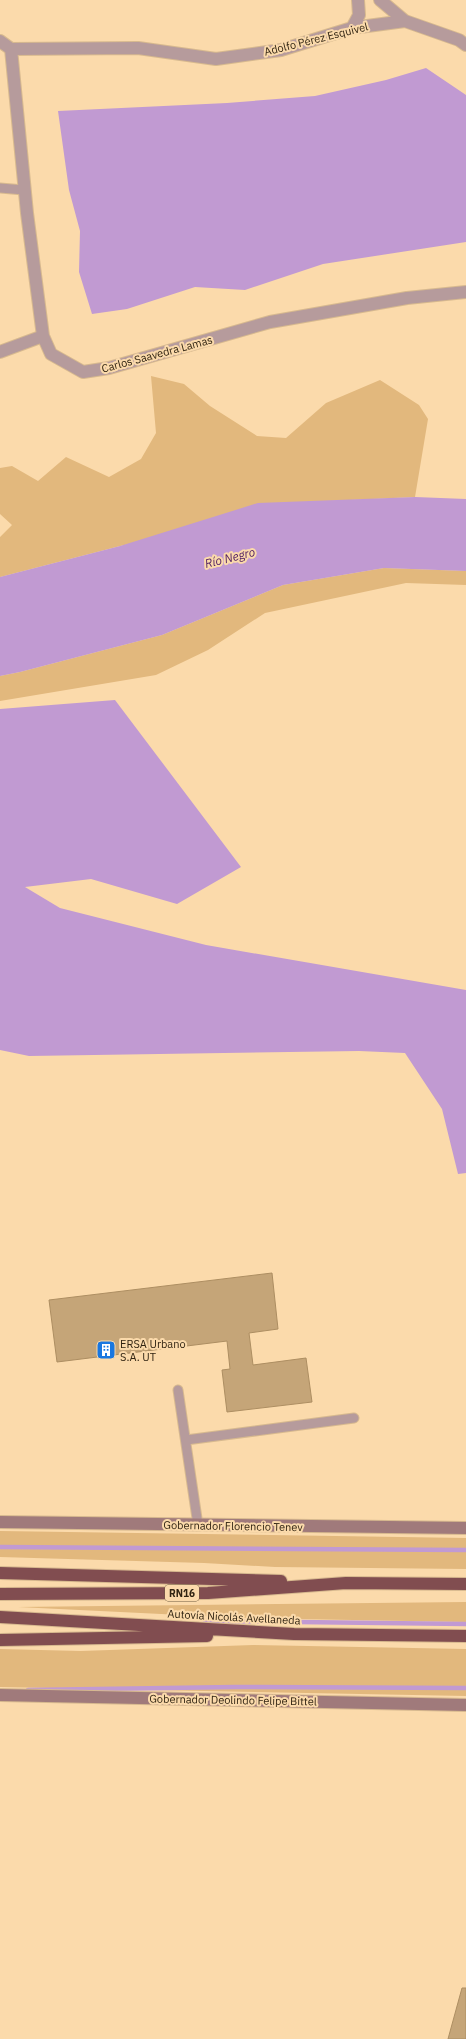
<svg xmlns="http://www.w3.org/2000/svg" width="466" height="2039" font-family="'IBM Plex Sans',sans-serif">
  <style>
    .green { fill: #e2b87d }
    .water { fill: #c19ad2 }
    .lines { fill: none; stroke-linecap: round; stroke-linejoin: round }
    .stream { stroke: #c19ad2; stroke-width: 4.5 }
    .building { fill: #c5a578; stroke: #ad8e62 }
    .lane-casing { stroke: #d7b98f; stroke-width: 11 }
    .street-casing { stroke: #d7b98f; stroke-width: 14 }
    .secondary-casing { stroke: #d7b98f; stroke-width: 14 }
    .highway-casing { stroke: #d7b98f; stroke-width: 14 }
    .lane { stroke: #b69b9c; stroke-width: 9 }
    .street { stroke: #b69b9c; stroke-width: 12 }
    .secondary { stroke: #a07a7b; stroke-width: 12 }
    .highway { stroke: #814d50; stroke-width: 12 }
    .labels { text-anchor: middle; stroke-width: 4; stroke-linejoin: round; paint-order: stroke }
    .shield { fill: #fbdaab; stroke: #6e5b40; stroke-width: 1 }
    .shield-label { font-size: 10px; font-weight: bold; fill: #312412 }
    .street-label { font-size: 11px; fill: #312412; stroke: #fbdaab }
    .poi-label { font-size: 11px; fill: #312412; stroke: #fbdaab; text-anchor: start }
    .water-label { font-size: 12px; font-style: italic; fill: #501e62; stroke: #fbdaab }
  </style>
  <rect width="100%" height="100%" fill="#fbdaab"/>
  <path class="green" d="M151,376L184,384L210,406L257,436L286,438L326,403L380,380L419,405L428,419L415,497L329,501L120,546L0,577V537L12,525L0,514V468L12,466L38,481L66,457L109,477L141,459L156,433Z
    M384,568L466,571V585L406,583L265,613L208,650L156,675L0,701V676L20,672L162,635L283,585Z
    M0,1531L466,1538V1569L275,1567L204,1563L0,1557Z
    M466,1602V1622L243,1618L18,1607Z
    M253,1645L466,1649V1696L0,1687V1649L81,1651Z"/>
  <path class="water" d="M426,68L466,95V242L323,264L245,290L195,287L127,309L92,314L79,272L80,231L69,190L58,111L227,103L315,96L386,80Z
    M415,497L466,499V571L384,568L283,585L162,635L20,672L0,676V577L120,546L258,503Z
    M115,700L241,867L177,904L91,879L25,887L60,908L206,945L466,990V1173L458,1174L442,1109L405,1053L359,1051L29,1056L0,1050V709Z"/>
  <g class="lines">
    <path class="stream" d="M0,1547L466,1550
      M205,1621L466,1624
      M28,1690L235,1687L466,1688"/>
  </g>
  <path class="building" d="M272,1273L278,1329L249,1333L253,1365L306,1358L312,1402L227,1412L222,1370L230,1369L227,1341L57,1362L49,1300Z
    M462,1988H466V2039H448Z"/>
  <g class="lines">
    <g class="lane-casing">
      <path id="lane" d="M0,188L24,190
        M178,1390L198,1525
        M186,1440L354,1418"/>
    </g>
    <g class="street-casing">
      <path id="street" d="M380,0L405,21L459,40L466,45
        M352,28L359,15L358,0
        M0,41L11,49L27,213L43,336L51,354L83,372L109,368L270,322L407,298L466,292
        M11,49L138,48L216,59L281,50L352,28L405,21
        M0,352L43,336"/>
    </g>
    <g class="secondary-casing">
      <path id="secondary" d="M0,1522L466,1528
        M0,1695L466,1705"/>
    </g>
    <g class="highway-casing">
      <path id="highway" d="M0,1573L281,1581
        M0,1594L208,1593L346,1583L466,1584
        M0,1617L294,1634L466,1636
        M0,1640L207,1636"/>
    </g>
    <use href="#lane" class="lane"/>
    <use href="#street" class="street"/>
    <use href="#secondary" class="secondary"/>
    <use href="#highway" class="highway"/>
  </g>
  <defs>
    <g id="building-square" transform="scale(1)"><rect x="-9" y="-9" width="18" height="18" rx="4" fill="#1977e0" stroke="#fbdaab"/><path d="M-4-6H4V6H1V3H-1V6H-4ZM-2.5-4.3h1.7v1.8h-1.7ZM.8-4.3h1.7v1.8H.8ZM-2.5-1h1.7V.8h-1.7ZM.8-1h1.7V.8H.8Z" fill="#fff"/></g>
  </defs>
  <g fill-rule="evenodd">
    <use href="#building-square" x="106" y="1350"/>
  </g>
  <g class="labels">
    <rect class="shield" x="165" y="1585" width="34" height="16" rx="3"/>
    <g class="shield-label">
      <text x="182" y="1597">RN16</text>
    </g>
    <g class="street-label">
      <text transform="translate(316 39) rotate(-14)" y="4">Adolfo Pérez Esquivel</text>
      <text transform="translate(157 354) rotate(-15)" y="4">Carlos Saavedra Lamas</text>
      <text transform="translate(233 1526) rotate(1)" y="4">Gobernador Florencio Tenev</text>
      <text transform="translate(234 1617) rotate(3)" y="4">Autovía Nicolás Avellaneda</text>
      <text transform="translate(233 1700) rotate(1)" y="4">Gobernador Deolindo Felipe Bittel</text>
    </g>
    <g class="poi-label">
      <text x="120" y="1348">ERSA Urbano<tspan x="120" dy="13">S.A. UT</tspan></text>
    </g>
    <g class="water-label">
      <text transform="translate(230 558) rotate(-14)" y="4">Río Negro</text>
    </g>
  </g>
</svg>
